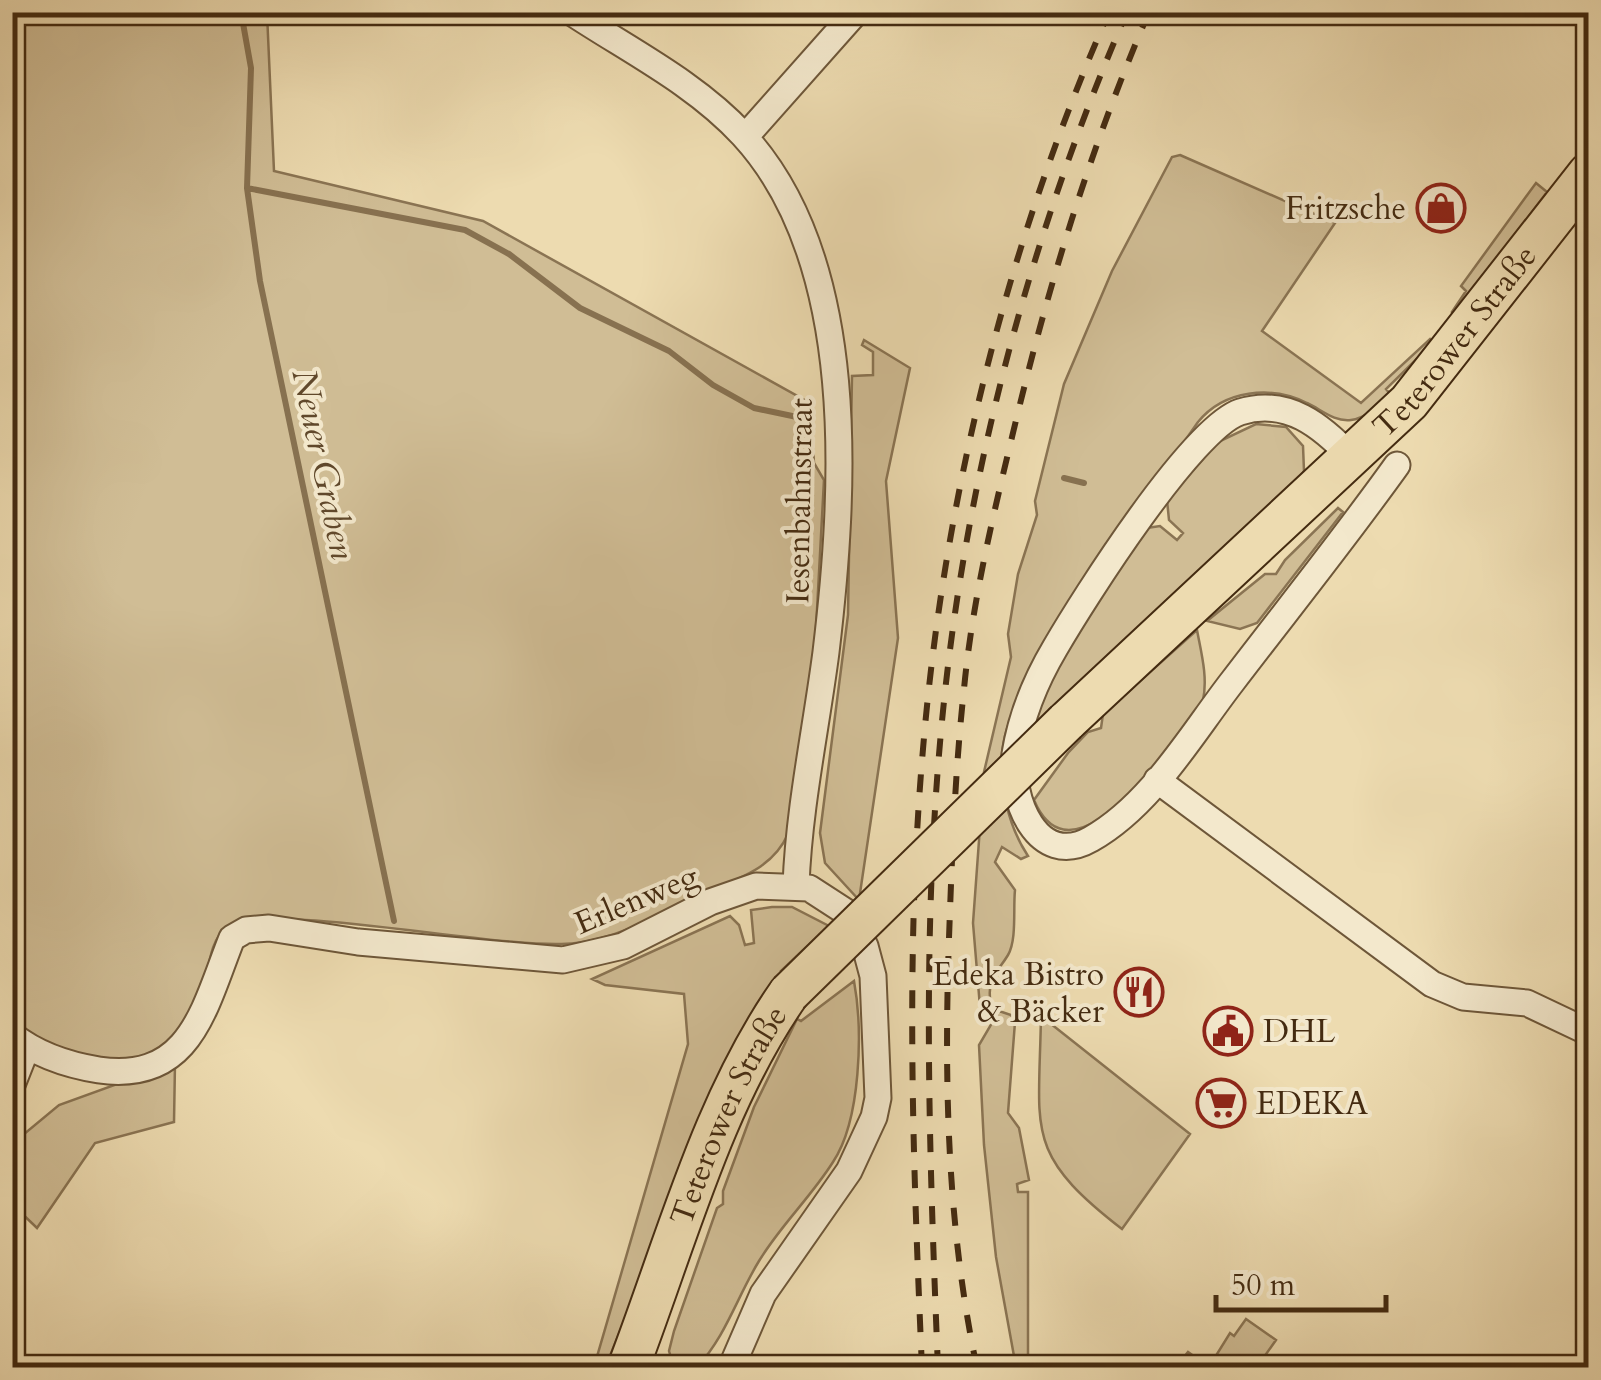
<svg xmlns="http://www.w3.org/2000/svg" width="1601" height="1380" font-family="Cardo,serif">
  <style>
    .green { fill: #d0bd95; stroke: #8a7453; stroke-width: 2.5 }
    .lines { fill: none; stroke-linecap: round; stroke-linejoin: round }
    .stream { stroke: #877150; stroke-width: 6 }
    .minor-casing { stroke: #6e5739; stroke-width: 29 }
    .primary-casing { stroke: #442b11; stroke-width: 44 }
    .minor { stroke: #f3e8cc; stroke-width: 25 }
    .primary { stroke: #eddbb0; stroke-width: 40 }
    .rail { stroke: #442b11; stroke-width: 6; stroke-dasharray: 18 18; stroke-linecap: butt }
    .primary-bridge-casing { stroke: #442b11; stroke-width: 44; stroke-linecap: butt }
    .primary-bridge { stroke: #eddbb0; stroke-width: 40 }
    .labels { text-anchor: middle; stroke-width: 8; stroke-linejoin: round; paint-order: stroke }
    .poi-label { font-size: 32px; fill: #442b11; stroke: #f3e8cc; text-anchor: end }
    .street-label { font-size: 32px; fill: #442b11; stroke: #f3e8cc }
    .water-label { font-size: 35px; font-style: italic; fill: #60482b; stroke: #f3e8cc }
  </style>
  <rect width="100%" height="100%" fill="#eddbb0"/>
  <filter id="stains"><feTurbulence type="fractalNoise" baseFrequency=".002" numOctaves="4"/><feColorMatrix values="0 0 0 0 .2 0 0 0 0 .09 0 0 0 0 .02 0 0 0 .5 -.17"/></filter>
  <radialGradient id="worn" r=".72"><stop offset=".6" stop-color="#630" stop-opacity="0"/><stop offset="1" stop-color="#630" stop-opacity=".3"/></radialGradient>
  <path class="green" d="M12,13H267L274,171L483,221L810,403L814,463L824,480L815,647L788,834C772,870 737,878 704,894C663,913 622,937 576,943C502,952 274,899 227,928C207,940 209,979 201,999C192,1017 179,1034 168,1051L121,1064L47,1046L13,1024Z
    M548,13L561,24L396,13L548,12Z
    M1180,155L1335,223L1262,331L1361,403L1430,339L1433,343L1386,389L1391,395C1379,405 1367,418 1351,420C1334,422 1322,410 1307,403C1271,385 1224,390 1198,422C1150,492 1005,677 1002,755C1001,792 1009,827 1028,856L1021,859L1002,847L995,862L1015,890C1013,908 1017,940 1008,955C998,972 988,976 990,998L980,1007L973,923L984,772L1011,657L1008,634L1018,574L1037,515L1035,501L1064,384L1112,271L1172,157Z
    M1536,183L1547,192L1455,314L1452,312L1466,291L1461,286Z
    M864,340L910,368L886,481L898,638L859,900L825,863L820,833L848,615L852,376L873,375V352L862,345Z
    M1256,424L1286,427L1303,446L1304,471L1294,486L1034,728C1047,653 1105,590 1147,528L1160,526L1177,540L1183,533L1169,520L1167,500L1218,442Z
    M1338,508L1343,512L1257,623L1240,629L1207,621L1265,574H1276L1285,560Z
    M1197,630C1201,652 1208,677 1203,700C1199,718 1179,736 1167,750C1140,783 1067,878 1034,800L1068,753L1088,732L1101,728L1103,714Z
    M772,907H792L829,926L781,971L784,976L658,1238L605,1368L594,1367L688,1044L684,994L605,985L592,979L730,916L739,925L745,945L754,943L751,910Z
    M854,981C863,1030 861,1120 833,1162C811,1197 780,1226 759,1261C737,1297 726,1336 697,1367H674L669,1351L674,1331L717,1208L723,1204V1191L754,1107L797,1019L801,1021Z
    M999,1011L1011,1015L1015,1022L1008,1113L1019,1128L1029,1180L1017,1184L1018,1192H1028V1361L1033,1367H1016L996,1257L984,1145L979,1045Z
    M1041,1016L1190,1134L1122,1229C1024,1153 1039,1133 1041,1016Z
    M175,1063L174,1122L95,1143L37,1228L13,1205L12,1144L59,1105Z
    M1246,1319L1276,1340L1257,1367H1176L1188,1352L1209,1367L1230,1333L1234,1336Z"/>
  <g class="lines">
    <path class="stream" d="M241,12L251,68L247,188L260,281L394,921
      M247,188L465,230L509,254L580,308L669,351L713,385L754,408L797,417
      M1064,478L1084,483"/>
    <g class="minor-casing">
      <path id="minor" d="M571,12C630,51 695,83 743,135C860,262 845,493 826,652C816,729 799,807 796,885
        M745,137L856,12
        M1352,458C1322,426 1287,397 1240,412C1192,428 1084,598 1055,648C1036,680 1021,717 1015,754C1009,797 1037,870 1091,839C1151,805 1191,735 1232,682C1287,610 1344,539 1397,465
        M1157,780L1432,984L1463,997L1527,1003L1588,1032
        M12,1035C37,1055 68,1065 99,1070C191,1083 204,1008 232,938L246,930L269,928L358,942L563,960L623,946L710,902L756,886L809,888L846,912L865,946L873,976L878,1098L874,1117L849,1171L763,1294L731,1368
        M12,1085L27,1047"/>
    </g>
    <g class="primary-casing">
      <g id="primary">
        <path id="s1" d="M1066,722L1409,402L1588,174"/>
        <path id="s2" d="M628,1368C676,1243 712,1103 789,993"/>
      </g>
    </g>
    <use href="#minor" class="minor"/>
    <use href="#primary" class="primary"/>
    <path class="rail" d="M922,1368C913,1162 905,954 923,749C944,497 1007,244 1109,12
      M938,1368C929,1149 921,928 943,711C967,471 1031,233 1127,12
      M977,1368C947,1227 944,1082 949,938C952,855 955,771 964,689C972,604 992,520 1012,437C1047,290 1089,151 1149,12"/>
    <g class="primary-bridge-casing">
      <path id="primary-bridge" d="M789,993L1066,722"/>
    </g>
    <use href="#primary-bridge" class="primary-bridge"/>
  </g>
  <defs>
    <g id="shop-ring" transform="scale(2.5)"><circle r="9.5" fill="#f3e8cc" stroke="#8f2418" stroke-width="1.5"/><path d="M-5-2.5h2.3a2.7 3.5 0 0 1 5.4 0H5L5.5 6h-11ZM-1.5-2.5h3a1.5 2.3 0 0 0-3 0Z" fill="#8f2418"/></g>
    <g id="restaurant-ring" transform="scale(2.5)"><circle r="9.5" fill="#f3e8cc" stroke="#8f2418" stroke-width="1.5"/><path d="M-5-6h1v4h1v-4h1v4h1v-4h1v5L-1.5 .5V6h-2V.5L-5-1ZM5-6V6H3V1.5H1.5Q1.5-4 5-6Z" fill="#8f2418"/></g>
    <g id="civic-ring" transform="scale(2.5)"><circle r="9.5" fill="#f3e8cc" stroke="#8f2418" stroke-width="1.5"/><path d="M-.6-6.5H3V-4.5H.6V-3L4-1V1h2V6H-6V1h2V-1L-.6-3ZM-1.2 2.5V6h2.4V2.5Z" fill="#8f2418"/></g>
    <g id="supermarket-ring" transform="scale(2.5)"><circle r="9.5" fill="#f3e8cc" stroke="#8f2418" stroke-width="1.5"/><path d="M-6-5.5h2.5l.6 2H6L4.5 2H-2.5L-4.4-4H-6ZM-1.5 3.2a1.3 1.3 0 1 0 .1 0ZM3 3.2a1.3 1.3 0 1 0 .1 0Z" fill="#8f2418"/></g>
  </defs>
  <g fill-rule="evenodd">
    <use href="#shop-ring" x="1441" y="208"/>
    <use href="#restaurant-ring" x="1139" y="992"/>
    <use href="#civic-ring" x="1228" y="1031"/>
    <use href="#supermarket-ring" x="1221" y="1103"/>
  </g>
  <g class="labels">
    <g class="poi-label">
      <text x="1406" y="219">Fritzsche</text>
      <text x="1104" y="985">Edeka Bistro<tspan x="1104" dy="37">&amp; Bäcker</tspan></text>
      <text x="1263" y="1042" text-anchor="start">DHL</text>
      <text x="1256" y="1114" text-anchor="start">EDEKA</text>
    </g>
    <g class="street-label">
      <text dy="11" stroke="none"><textPath href="#s1" startOffset="545">Teterower Straße</textPath></text>
      <text transform="translate(799 501) rotate(-89)" y="11">Iesenbahnstraat</text>
      <text transform="translate(636 899) rotate(-23)" y="11">Erlenweg</text>
      <text dy="11" stroke="none"><textPath href="#s2" startOffset="272">Teterower Straße</textPath></text>
    </g>
    <g class="water-label">
      <text transform="translate(324 464) rotate(78)" y="12">Neuer Graben</text>
    </g>
  </g>
  <rect width="1601" height="1380" fill="none" stroke="#eddbb0" stroke-width="50"/>
  <rect x="15" y="15" width="1571" height="1350" fill="none" stroke="#442b11" stroke-width="5"/>
  <rect x="25" y="25" width="1551" height="1330" fill="none" stroke="#442b11" stroke-width="2.5"/>
  <path d="M1216 1295v15h170v-15" fill="none" stroke="#442b11" stroke-width="5"/>
  <text x="1231" y="1295" font-size="30" fill="#442b11" stroke="#f3e8cc" stroke-width="8" paint-order="stroke">50 m</text>
  <rect width="100%" height="100%" filter="url(#stains)"/>
  <rect width="100%" height="100%" fill="url(#worn)"/>
</svg>
